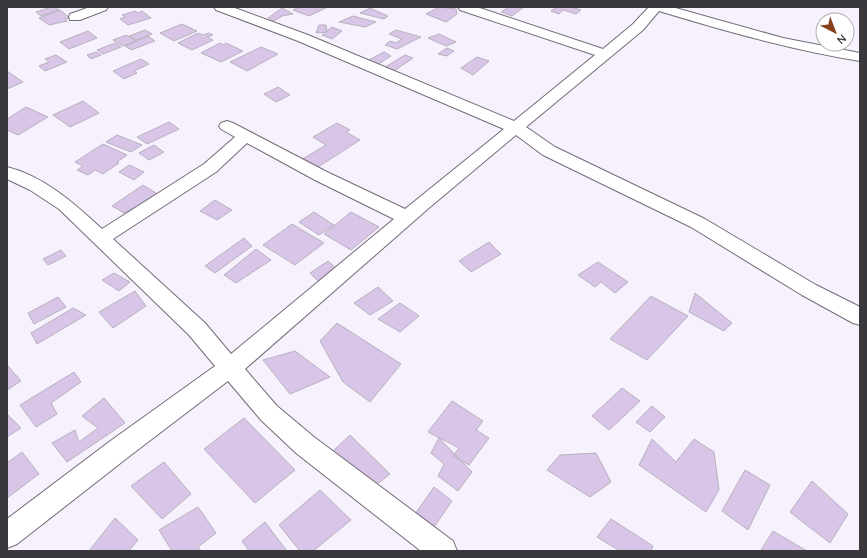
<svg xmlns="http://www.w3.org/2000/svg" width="867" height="558" font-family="Quicksand,sans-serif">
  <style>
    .building { fill: #d8c5e7; stroke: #b7b1bd }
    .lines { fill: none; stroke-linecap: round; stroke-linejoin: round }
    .street-casing { stroke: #726c77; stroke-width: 2 }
    .street { fill: #fff; fill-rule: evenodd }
  </style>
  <rect width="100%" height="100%" fill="#f7f0fd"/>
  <path class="building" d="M51,7H56L59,10L41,16L36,12Z
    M299,7H328L309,16L293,10Z
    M439,7L456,9L457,14L446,22L426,14Z
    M509,7H524L512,16L501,12Z
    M557,7H571L581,10L576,14L563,10L559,14L551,11Z
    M282,8L293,14L282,16L274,21L268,18Z
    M370,8L388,16L384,19L360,13Z
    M60,10L70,18L65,19L67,21L49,25L39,18Z
    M135,11L138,13L142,11L151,18L128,25L120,19L125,17L122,15Z
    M353,16L376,22L365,27L339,22Z
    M182,24L197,31L174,41L160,33Z
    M319,25H326L327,32L316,33Z
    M332,27L342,31L332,39L322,35Z
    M145,30L152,34L137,40L129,36Z
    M396,30L421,37L397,49L385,45L390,41L396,43L402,39L389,34Z
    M88,31L97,38L69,49L60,42Z
    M198,33L203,35L209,33L213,35L207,37L213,40L192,50L178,43Z
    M439,34L456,42L446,46L428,38Z
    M126,35L136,41L123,46L113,40Z
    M148,36L155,41L131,50L125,46Z
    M115,43L121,47L103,54L97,50Z
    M220,43L224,45L226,43L243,51L221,62L201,53Z
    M261,47L278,54L247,71L230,62Z
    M447,48L454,51L447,56L438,54Z
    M96,52L101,55L91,59L87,55Z
    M384,52L391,56L377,65L367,61Z
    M56,55L67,62L45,71L39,66L49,62L45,59Z
    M405,55L413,58L391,73L382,69Z
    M477,57L489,61L473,75L461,68Z
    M141,59L149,64L134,71L137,73L124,79L113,71Z
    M7,71L23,82L7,89Z
    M278,87L290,95L276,102L264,94Z
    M83,101L99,113L70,127L53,115Z
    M26,107L48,117L18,135L7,130V119Z
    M169,122L179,129L147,144L137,137Z
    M337,123L350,130L346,132L360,140L315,169L301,160L326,145L313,137Z
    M117,135L142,145L131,152L106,142Z
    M103,144L127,155L117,162L119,163L103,174L95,170L88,175L77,170L83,166L75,162Z
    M154,145L164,152L149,160L139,153Z
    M129,165L144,172L134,180L119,172Z
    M143,185L159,195L124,213L112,206Z
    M215,200L232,210L217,220L200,211Z
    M314,212L334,225L319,235L299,222Z
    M351,212L379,227L351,250L324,234Z
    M292,224L324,243L295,265L263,245Z
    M244,238L252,246L215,273L205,266Z
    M489,242L501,254L471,272L459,261Z
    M256,249L271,260L236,283L224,275Z
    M61,250L66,256L48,265L43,259Z
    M328,261L338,270L322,285L310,273Z
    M598,262L628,282L615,293L601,282L595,287L578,275Z
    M114,273L130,282L119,291L102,280Z
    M378,287L393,301L370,315L354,303Z
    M135,291L146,306L113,328L99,312Z
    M695,293L732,323L724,331L689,312Z
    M651,296L688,316L647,360L610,339Z
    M58,297L66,307L34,324L28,313Z
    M400,303L419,316L400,332L378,319Z
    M73,308L86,315L37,344L31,333Z
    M337,323L401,364L370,402L343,382L320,341Z
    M295,351L330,377L290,394L263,360Z
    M8,366L21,381L7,390V367Z
    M74,372L81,382L51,403L57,414L36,427L20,405Z
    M622,388L640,401L609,430L592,416Z
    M104,398L125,423L67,462L52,443L75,430L79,442L98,428L82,416Z
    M452,401L483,421L476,430L489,438L469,465L453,456L459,448L428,432Z
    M652,406L665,417L650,432L636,422Z
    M7,414L21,428L7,437Z
    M244,418L295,470L255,503L204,449Z
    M350,435L390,474L376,485L333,451Z
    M439,438L472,472L458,491L438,476L444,464L431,453Z
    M652,439L676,462L694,439L714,452L719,490L706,512L639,465Z
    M22,452L39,474L7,498V463Z
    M596,453L611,482L590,497L547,470L560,455Z
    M164,462L191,494L162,519L131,486Z
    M745,470L770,485L748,530L722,511Z
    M812,481L848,514L830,543L790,512Z
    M434,487L452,501L434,527L415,514Z
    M320,490L351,520L313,551H300L279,525Z
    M198,507L216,533L198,547L201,551H172L159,530Z
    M115,518L138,540L129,551H89Z
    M611,519L653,546L651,551H620L597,537Z
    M265,522L287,551H249L242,541Z
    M773,531L807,551H763L761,550Z"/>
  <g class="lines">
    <g class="street-casing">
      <path id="street" d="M90,7H108L106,10L80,20H70L69,17L70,14Z
        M214,7H232L308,35L514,121L595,55L460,10L458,7H477L603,49L633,24L649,7H672L783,38L860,53V61C792,50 725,31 659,11L643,30L526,127L555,147L705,219L816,285L860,307V325L853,323L802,295L691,227L543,155L516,135L430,207L245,369L277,406L314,437L453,541L457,551H421L296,453L261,420L228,381L127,458L17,544L7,548V519L109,442L215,366L189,335L59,209L30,190L7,179V167C44,176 75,204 102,229L204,164L235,137L221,129L219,126L221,123L227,121L233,123L327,172L405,209L504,129L298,41L216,10ZM247,143L315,180L394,219L231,354L205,323L113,239L216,172Z"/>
    </g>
    <use href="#street" class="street"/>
  </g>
  <rect width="867" height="558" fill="none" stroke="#3b383d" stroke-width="16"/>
  <g transform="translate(835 32) rotate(138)"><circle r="19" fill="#ffffff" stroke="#b1afb1"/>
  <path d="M0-3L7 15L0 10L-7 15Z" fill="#87411a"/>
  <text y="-6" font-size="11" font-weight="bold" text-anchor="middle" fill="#3b383d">N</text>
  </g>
</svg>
